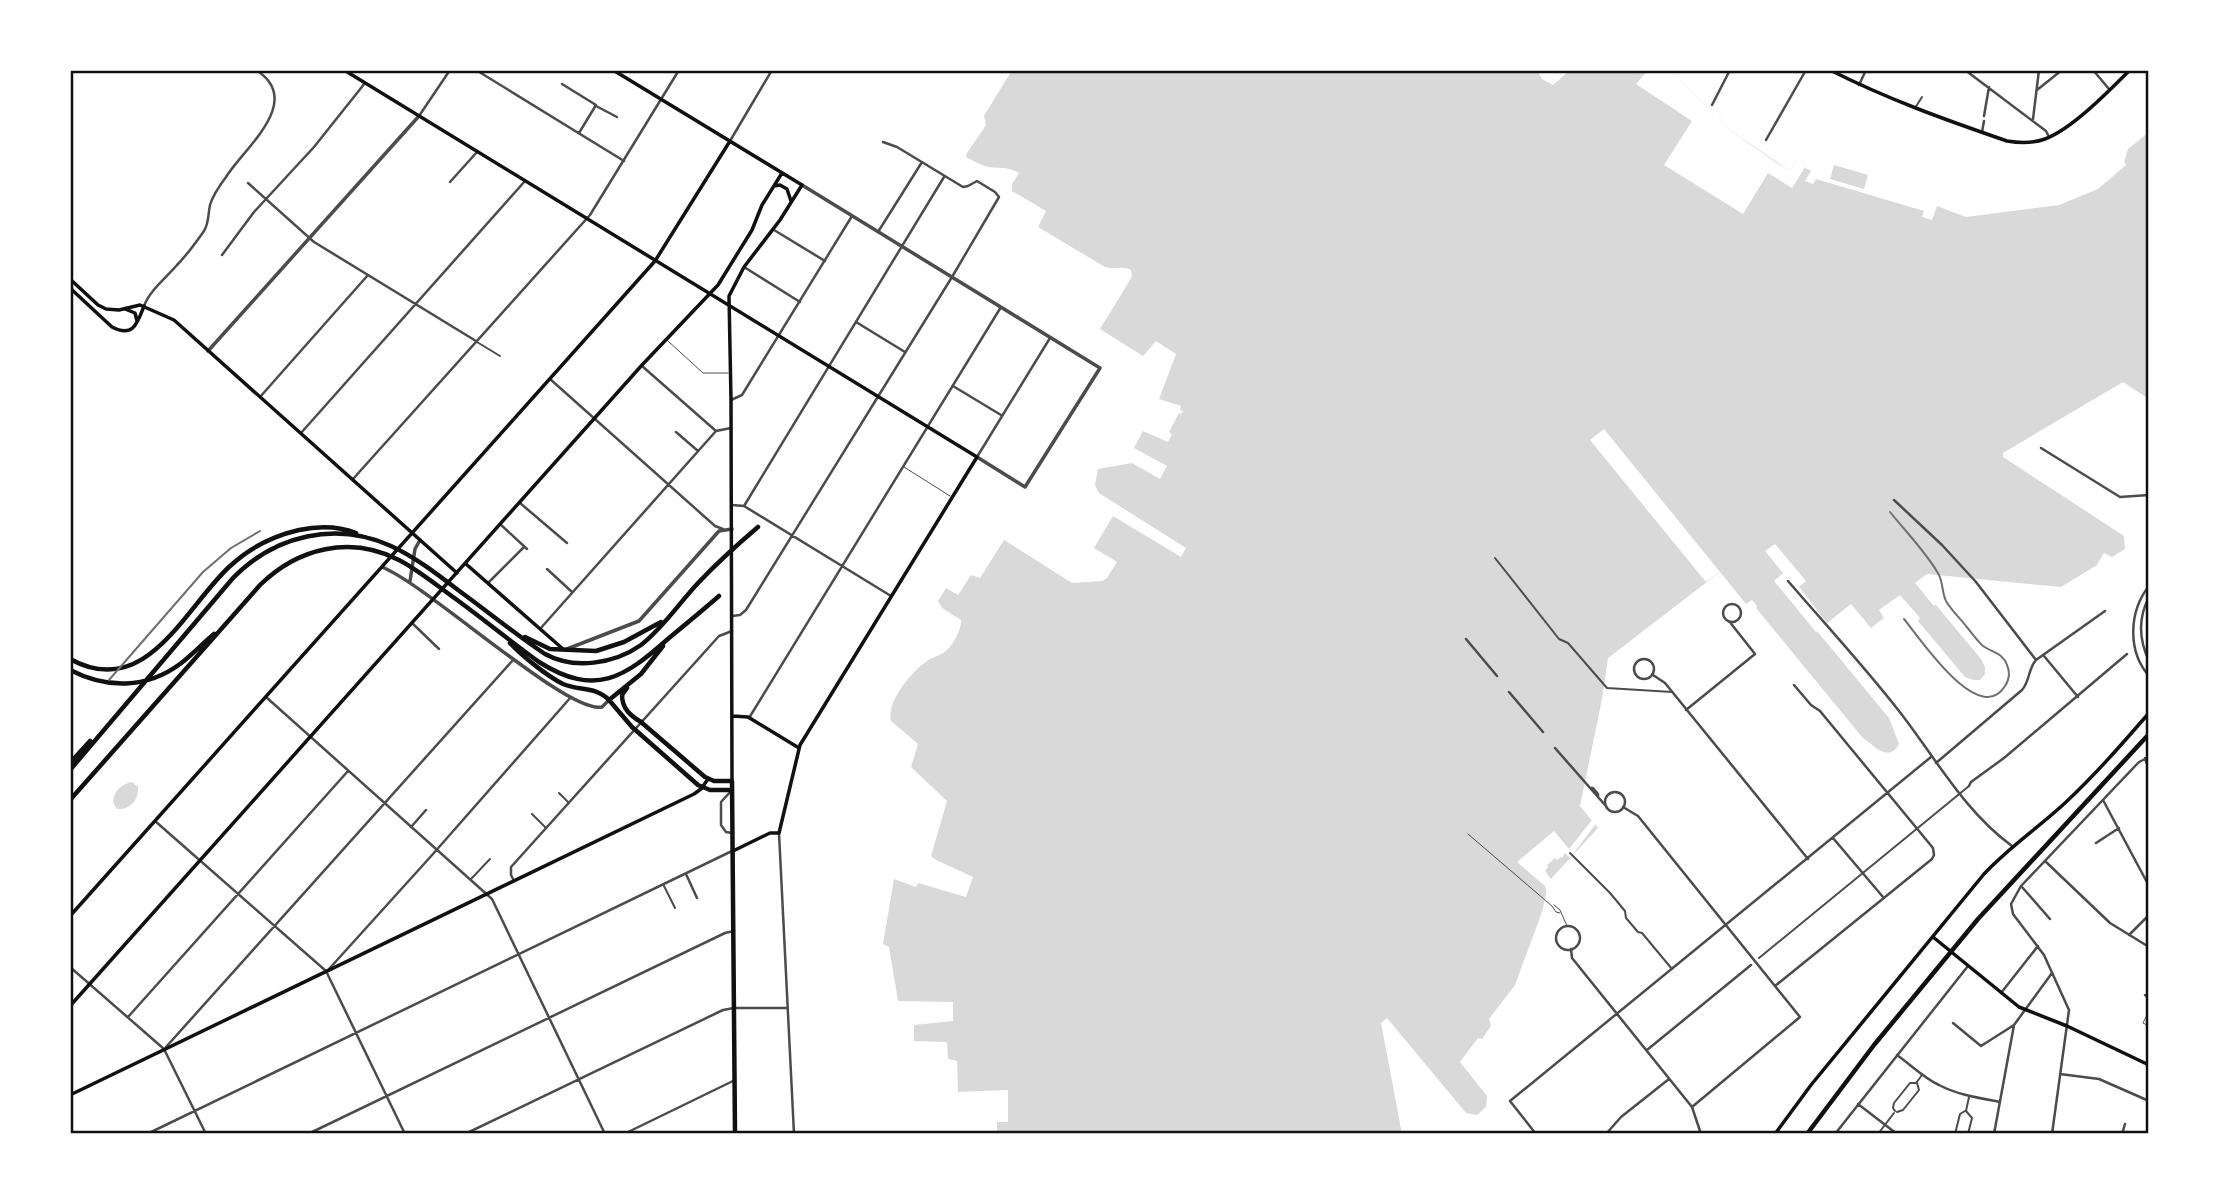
<svg xmlns="http://www.w3.org/2000/svg" width="2219" height="1204" font-family="Poppins,sans-serif">
  <style>
    .water { fill: #d9d9d9 }
    .pier { fill: #fff }
    .lines { fill: none; stroke-linecap: round; stroke-linejoin: round }
    .service { stroke: #4c4c4c; stroke-width: 1 }
    .pedestrian { stroke: #4c4c4c; stroke-width: 2 }
    .minor { stroke: #4c4c4c; stroke-width: 2.5 }
    .tertiary { stroke: #4c4c4c; stroke-width: 3.5 }
    .secondary { stroke: #111; stroke-width: 3.5 }
    .primary { stroke: #111; stroke-width: 4.5 }
    .motorway { stroke: #111; stroke-width: 4.5 }
    .rail { stroke: #707070; stroke-width: 2 }
    .neatline { fill: none; stroke: #111; stroke-width: 2.5 }
  </style>
  <rect width="100%" height="100%" fill="#fff"/>
  <path class="water" d="M1012,70H1537L1542,79L1553,85L1570,70H1670L1704,104L1721,114L1717,121L1790,171L1798,158L1807,164L1805,168L1811,171L1805,181L1813,184L1816,179L1924,211L1922,217L1932,220L1937,206L1966,217L2059,205L2098,189L2126,165L2124,162L2128,149L2149,132V399L2123,382L2003,453V457L2124,536L2125,549L2112,557L2104,553L2097,565L2061,587L1927,574L1915,583L1934,606L1936,605L1981,659L1985,667V674L1980,680H1973L1965,677L1918,621L1920,618L1900,595L1879,610L1884,618L1871,628L1851,604L1817,631L1889,718L1899,744C1889,763 1874,746 1862,737L1756,608L1757,606L1752,600L1746,604L1720,572L1608,658L1602,699L1580,806L1598,828L1549,881L1542,912L1515,985L1489,1019L1491,1026L1482,1039L1478,1038L1460,1062L1487,1096L1486,1107L1477,1115L1466,1113L1387,1018L1381,1023L1402,1134H997V1122H1008V1090L958,1092L957,1061L948,1059L947,1042L914,1041V1025L953,1021V1002L898,1001L889,947L883,944L894,879L916,887L918,883L966,897L973,877L936,860L931,856L947,801L911,767L918,744L891,721C886,702 912,671 927,661C933,657 942,655 947,650C953,644 962,629 961,620L942,608L938,601L946,588L958,595L971,575L980,578L1004,540L1072,583L1102,581L1107,578L1117,562L1094,548L1113,516L1181,557L1186,548L1099,493L1095,485L1098,469L1132,463L1160,479L1167,466L1134,448L1143,431L1168,442L1172,434L1169,432L1179,413L1181,414L1183,411L1180,410L1181,406L1159,399L1176,354L1156,341L1143,356L1100,329L1130,280L1132,276L1131,270C1124,265 1114,270 1105,267L1038,227L1046,211L1012,191V184L1019,173C1006,166 1002,169 989,167C980,165 974,161 966,157L967,153L986,125L984,116Z
    M1834,165L1868,175L1864,189L1830,179Z
    M132,782L138,787C139,800 130,810 117,809L113,802C114,791 121,784 132,782Z"/>
  <path class="pier" d="M1648,70H1670L1704,104L1721,114L1717,121L1775,162L1790,171L1798,158L1807,164L1792,188L1768,173L1743,214L1664,165L1692,121L1636,84Z
    M1604,429L1720,572L1706,582L1590,440Z
    M1775,544L1806,581L1799,587L1827,623L1816,632L1774,581L1783,573L1765,551Z
    M1592,820L1595,825L1570,858L1565,853L1562,858L1561,857L1557,860L1555,858L1547,865L1548,867L1545,871L1551,879L1547,893L1545,886L1517,862L1554,831L1569,849Z"/>
  <g class="lines">
    <path class="service" d="M668,341L703,373H728
      M904,467L950,496
      M1468,834L1552,906L1556,912L1560,913
      M1554,905L1560,910L1567,926
      M2149,1011L2143,1023L2149,1026"/>
    <path class="pedestrian" d="M1915,108L1922,97
      M477,342L500,356
      M1495,558L1559,639L1568,643L1607,688L1672,692
      M559,793L568,802
      M532,814L546,828
      M1570,853L1610,893L1625,911L1626,918L1638,932L1642,933L1672,969
      M471,879L490,859
      M664,886L675,908
      M1759,958L1969,786
      M1895,1111L1893,1108L1894,1103L1910,1083H1916L1922,1075
      M1897,1112L1903,1110L1919,1090L1917,1083
      M1878,1134L1894,1113
      M1955,1134L1960,1114L1965,1111
      M1968,1134L1972,1118L1966,1111L1969,1097"/>
    <path class="minor" d="M476,70L624,161
      M1965,70L2046,131L2049,137
      M2093,70L2109,89
      M562,84L596,105L579,133
      M1859,85L1866,70
      M2037,90L2062,70
      M1712,105L1730,70
      M596,106L617,117
      M419,116L450,70
      M1984,116L1989,87
      M2033,119L2039,70
      M1982,132L1984,121
      M1766,140L1806,70
      M730,141L772,70
      M450,182L477,152
      M248,183L314,242L476,341
      M774,230L825,261
      M878,232L922,162
      M222,255L254,212L314,147L365,83
      M744,267L800,302
      M144,306C150,290 166,278 177,265C187,255 196,242 204,231C209,223 208,214 210,205C213,195 220,185 226,177C244,148 305,101 256,70
      M856,322L905,352
      M642,366L716,431
      M550,379L715,526L723,529
      M953,386L1001,415
      M260,397L368,275
      M731,400L742,395L852,216
      M676,432L698,451
      M301,433L525,181
      M2041,448L2120,497L2149,495
      M977,457L1050,338
      M353,479L590,215L679,70
      M1894,500L1942,545L1976,582L2036,660
      M520,503L567,543
      M732,505L744,506L891,596
      M744,506L944,177
      M500,524L527,549
      M547,569L572,592
      M1788,581C1825,624 1864,666 1899,711C1935,757 1964,811 2012,846
      M488,583L524,547
      M2149,586C2129,611 2127,651 2149,676
      M2149,597C2138,618 2139,640 2149,661
      M1723 613a9 9 0 1 1 18 0a9 9 0 1 1-18 0Z
      M732,616L740,615L746,610L952,277L999,197L995,192L977,181L968,186L963,187L897,147L883,142
      M412,623L439,649
      M540,629L716,431L731,428
      M1466,639L1497,676
      M2044,656L2078,697
      M1634 669a10 10 0 1 1 20 0a10 10 0 1 1-20 0Z
      M1653,675L1665,683L1808,859
      M1509,692L1543,732
      M266,697L492,899L605,1134
      M1686,710L1755,654L1729,621
      M749,718L1001,307
      M1555,748L1605,805
      M2145,758L2149,770
      M1936,763L2022,690C2030,681 2028,669 2036,660L2105,611
      M1969,786L1971,782L2004,758L2127,654
      M1590,788H1593L1598,794V797
      M1605 802a10 10 0 1 1 20 0a10 10 0 1 1-20 0Z
      M2103,800L2149,886
      M1623,807L1638,816L1800,1017L1692,1107
      M155,821L326,971L405,1134
      M411,827L426,810
      M732,833L726,832L721,825V802L732,790
      M779,833L794,1134
      M1833,838L1883,897
      M2096,843L2119,828
      M2045,861L2110,923L2149,947
      M686,874L697,898
      M514,881L511,875V867L719,636L732,631
      M2022,887L2050,919
      M1556 938a12 12 0 1 1 24 0a12 12 0 1 1-24 0Z
      M2129,935L2149,915
      M1571,949L1572,958L1692,1107L1701,1134
      M70,967L164,1049L206,1134
      M329,969L433,854L571,697
      M1775,986L1932,859L1934,855L1933,848L1820,711L1811,705L1794,685
      M2001,993L2038,946
      M2145,995L2149,998
      M128,1017L348,771
      M1953,1023L1981,1046L2014,1025L2052,973
      M166,1047L513,660
      M1647,1050L1751,965
      M1897,1055C1911,1065 1924,1078 1939,1085C1958,1095 1979,1098 2000,1102
      M2060,1074L2099,1079L2149,1101
      M1858,1104L1897,1134
      M147,1134L732,851
      M308,1134L725,933L734,931
      M465,1134L723,1010L734,1008H787
      M624,1134L735,1080
      M1536,1134L1510,1101L1931,757
      M1606,1134L1621,1117L1669,1079
      M1835,1134L1968,966
      M1994,1134L2014,1025
      M2052,1134L2069,1010L2044,955L2013,914L2011,904L2021,886L2139,762L2149,757
      M2122,1134L2125,1124"/>
    <path class="tertiary" d="M802,185L1100,368L1025,487L977,457
      M208,351L419,116
      M382,567C429,586 568,715 602,707L609,700
      M410,581L415,549L420,540
      M567,649L639,621L719,531L732,529"/>
    <path class="secondary" d="M344,70L977,457L800,745L779,833H770L733,851
      M613,70L802,185L780,220L744,267L729,296L731,400L732,781
      M1830,70C1887,99 1946,120 2007,141C2019,143 2032,144 2045,139C2072,129 2109,91 2130,70
      M774,186L780,185L787,189L791,201
      M70,279L98,305L106,309L119,310L140,305L174,320L457,573
      M70,288L112,327C133,338 137,324 144,306
      M125,309L135,313L137,321
      M466,564L563,649
      M733,716L748,717L799,748
      M70,916L655,261L730,141
      M1933,937L2019,1007L2067,1026L2149,1065
      M70,1006L642,365L718,285L752,230L762,205L782,173
      M70,1095L694,794L701,789L708,779
      M1775,1134L1811,1085L1984,874C2009,847 2038,828 2065,803C2095,775 2122,744 2149,713"/>
    <path class="primary" d="M609,700L632,727L698,785L710,790H732
      M641,722L705,777L714,781H732L735,1134"/>
    <path class="motorway" d="M525,637L550,649L596,651L624,642L661,622
      M510,643C522,656 547,676 563,684C579,691 596,686 609,700L641,674L663,646
      M70,659C146,701 184,609 229,567C248,549 273,536 299,530C318,526 338,526 356,533
      M70,670C107,689 146,689 180,664C192,655 202,644 214,634
      M627,688L622,695C622,709 631,716 641,722
      M70,763L90,741
      M70,770L233,578C275,535 336,521 391,546C415,557 437,574 458,590C487,611 515,634 545,654C574,670 614,664 641,645C663,628 680,602 699,582C718,562 738,544 758,527
      M70,800L260,585C298,548 350,535 399,560C418,570 435,584 453,597C482,618 510,641 539,662C596,698 625,677 669,638C686,624 703,610 719,596
      M1807,1134L1874,1045L1978,919L2149,734"/>
    <path class="rail" d="M1890,512C1906,532 1927,553 1939,575C1943,583 1942,593 1946,601C1951,610 1960,618 1966,626C1971,632 1977,641 1983,646C1993,653 2003,653 2007,665C2010,672 2009,680 2005,686C1979,728 1919,637 1904,619
      M109,680L203,572L231,548L260,531"/>
  </g>
  <rect width="2219" height="1204" fill="none" stroke="#ffffff" stroke-width="144"/>
  <rect x="72" y="72" width="2075" height="1060" class="neatline"/>
</svg>
